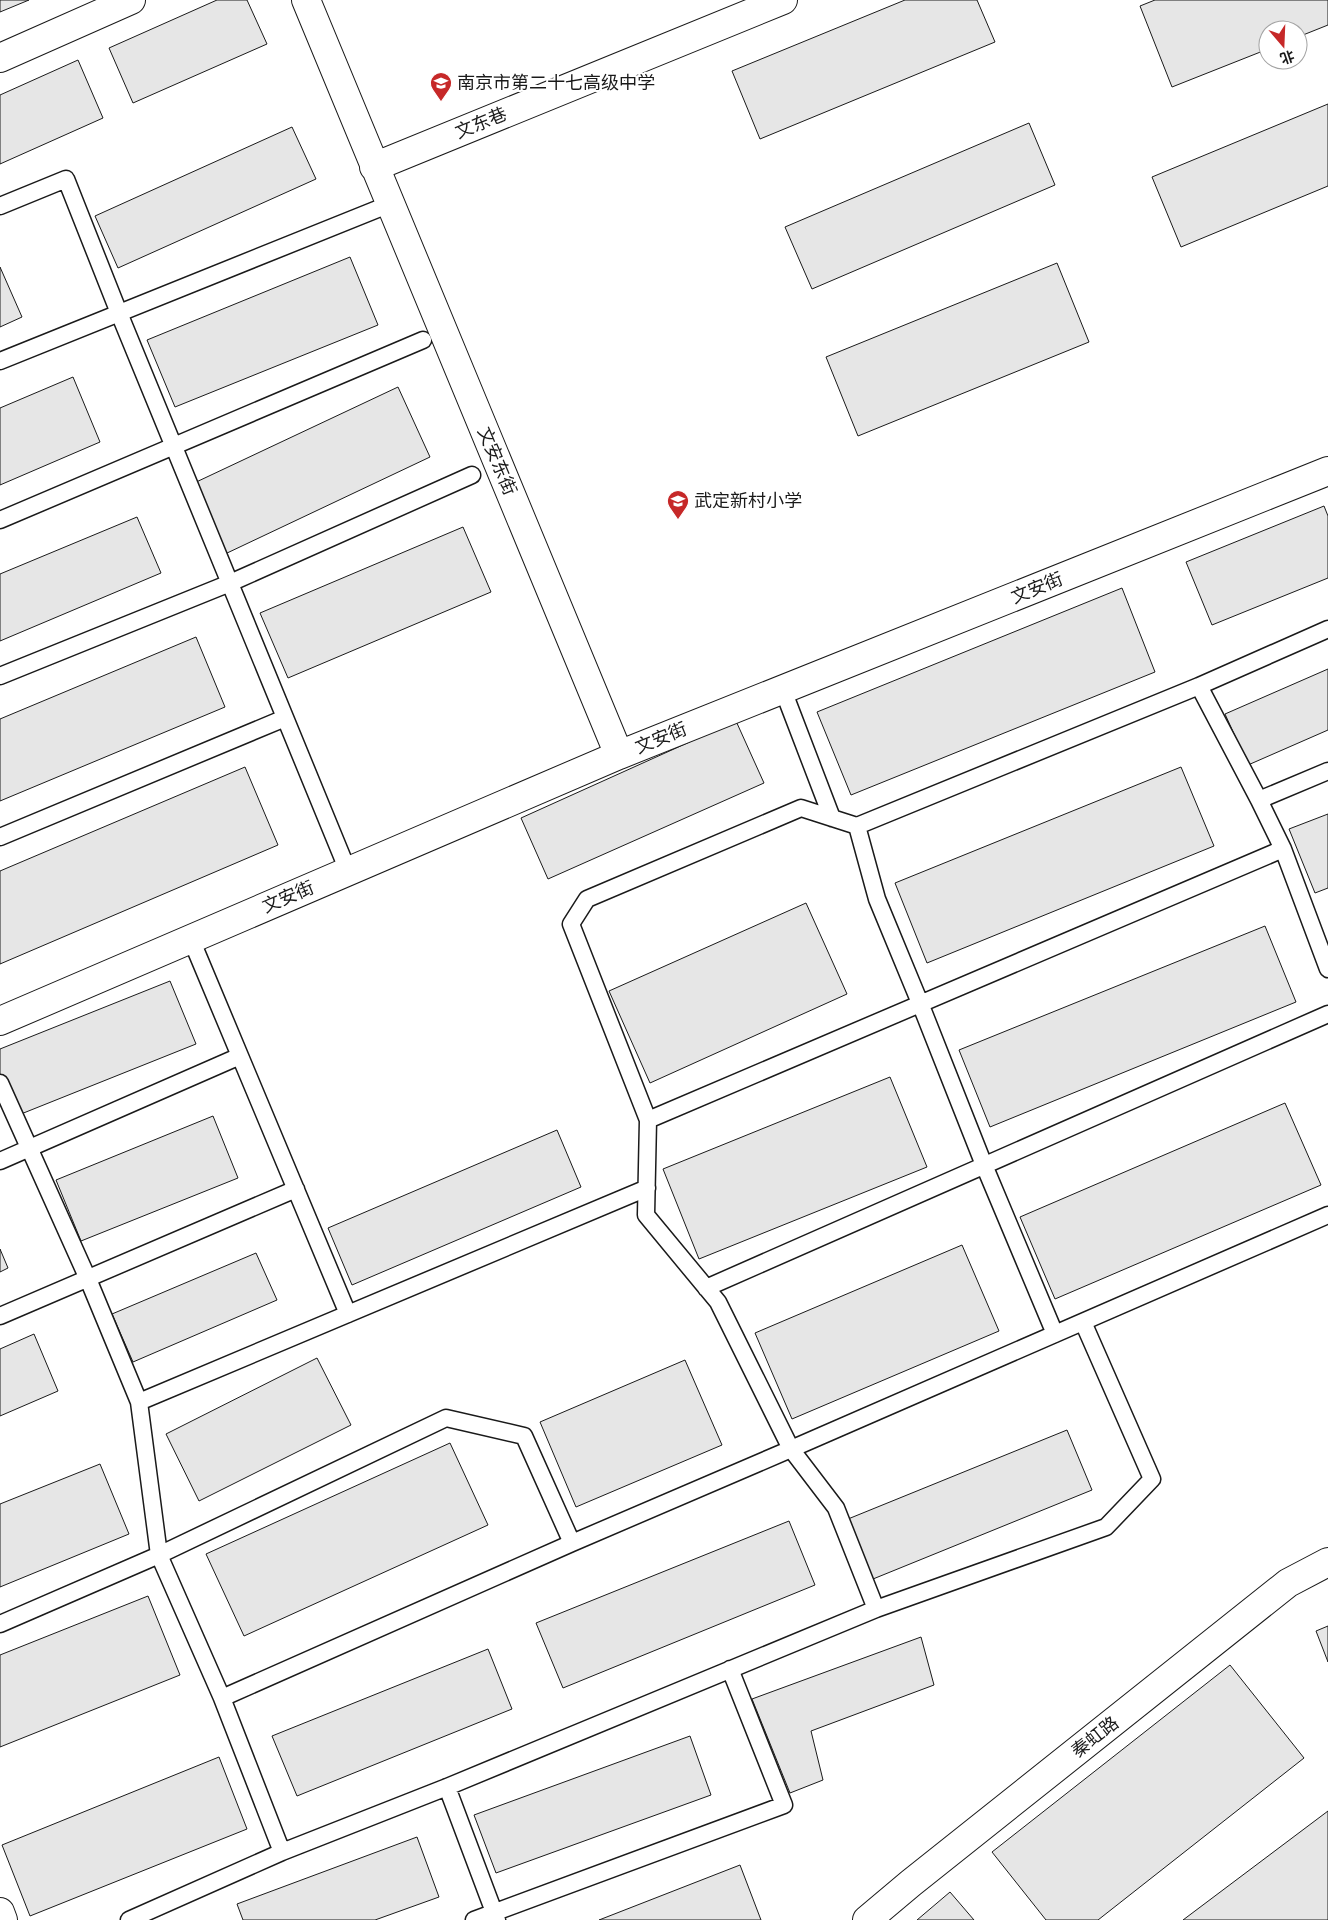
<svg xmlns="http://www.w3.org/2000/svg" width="1328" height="1920" font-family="'DejaVu Sans','Noto Sans SC',sans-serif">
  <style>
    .building { fill: #e6e6e6; stroke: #1a1a1a }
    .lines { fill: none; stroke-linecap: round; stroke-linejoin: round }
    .lane-casing { stroke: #1a1a1a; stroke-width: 19 }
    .street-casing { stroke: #1a1a1a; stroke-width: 30 }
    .secondary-casing { stroke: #1a1a1a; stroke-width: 30 }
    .lane { stroke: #fff; stroke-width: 16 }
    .street { stroke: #fff; stroke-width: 28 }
    .secondary { stroke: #fff; stroke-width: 28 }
    .labels { text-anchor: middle; stroke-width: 4; stroke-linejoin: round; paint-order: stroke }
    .poi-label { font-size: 18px; fill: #1a1a1a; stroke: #fff; text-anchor: start }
    .street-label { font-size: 18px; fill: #1a1a1a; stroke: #fff }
  </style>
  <rect width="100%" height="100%" fill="#fff"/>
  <path class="building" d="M0,0H29L0,12Z
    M217,0H247L267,44L133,103L109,48Z
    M905,0H977L995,42L760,139L732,71Z
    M1155,0H1328V25L1298,37V30H1268V49L1172,87L1140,6Z
    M78,60L103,118L0,164V95Z
    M1328,104V186L1181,247L1152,177Z
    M1029,123L1055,185L812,289L785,227Z
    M292,127L316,179L118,268L95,216Z
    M350,257L378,325L175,407L147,340Z
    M1057,263L1089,342L858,436L826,357Z
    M0,267L22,317L0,327Z
    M73,377L100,442L0,485V408Z
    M398,387L430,457L225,554L192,484Z
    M1324,506L1328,516V578L1212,625L1186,562Z
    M137,517L161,573L0,641V574Z
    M463,527L491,592L288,678L260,613Z
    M1122,588L1155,672L851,795L817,712Z
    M196,637L225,707L0,801V719Z
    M1328,669V730L1248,765L1225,714Z
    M736,721L764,783L548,879L521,818Z
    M245,767L278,845L0,964V871Z
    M1181,767L1214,846L927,963L895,883Z
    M1328,814V888L1315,893L1289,829Z
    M806,903L847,994L650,1083L609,991Z
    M1265,926L1296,1002L990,1127L959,1050Z
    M170,981L196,1044L16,1116L0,1075V1049Z
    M890,1077L927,1167L699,1259L663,1169Z
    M1285,1103L1321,1185L1055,1299L1020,1217Z
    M213,1116L238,1178L81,1241L56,1180Z
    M557,1130L581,1187L352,1285L328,1228Z
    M962,1245L999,1331L792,1419L755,1333Z
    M0,1249L8,1268L0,1272Z
    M256,1253L277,1300L133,1362L112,1314Z
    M34,1334L58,1391L0,1416V1349Z
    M317,1358L351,1425L199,1501L166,1434Z
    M685,1360L722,1445L576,1507L540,1422Z
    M1067,1430L1092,1490L873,1579L848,1519Z
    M450,1443L488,1525L244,1636L206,1554Z
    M100,1464L129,1534L0,1587V1504Z
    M789,1521L815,1585L563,1688L536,1623Z
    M148,1596L180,1675L0,1747V1655Z
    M1328,1626V1662L1316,1631Z
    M921,1637L934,1685L811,1731L823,1780L790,1793L752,1699Z
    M488,1649L512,1709L297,1796L272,1736Z
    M1230,1665L1304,1758L1098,1920H1046L992,1852Z
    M690,1736L711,1795L496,1873L474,1815Z
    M219,1757L247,1829L30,1916L2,1845Z
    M1328,1811V1920H1183Z
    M417,1837L439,1897L375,1920H243L237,1904Z
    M740,1865L761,1920H599Z
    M950,1892L974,1920H917Z"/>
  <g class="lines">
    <g class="lane-casing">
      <path id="lane" d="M0,206L66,179L119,313L348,871
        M0,361L390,204
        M0,520L423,340
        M0,676L230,583L472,475
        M1199,686L1328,629
        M783,690L832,818
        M1259,800L1328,771
        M0,837L285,718
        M191,939L348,1314
        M0,1083L88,1279L139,1402L647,1188
        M648,1120L571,924L587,899L801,808L857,826
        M0,1161L240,1056
        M706,1288L1328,1014
        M0,1316L296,1189
        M1055,1334L984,1165L920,1003L877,899L857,826L1199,686L1259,800L1283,849L1328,969
        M139,1402L159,1555L222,1698
        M876,1609L1106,1527L1152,1479L1083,1322
        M0,1624L159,1555L446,1418L524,1436L572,1543
        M447,1787L497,1920
        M282,1852L447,1787L876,1609L836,1508L791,1449L1328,1215
        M129,1920L282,1852L222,1698L572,1543L791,1449L718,1302L646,1215L648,1120L1283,849
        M474,1920L784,1805L730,1669"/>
    </g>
    <g class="street-casing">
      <path id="street" d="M306,0L619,755
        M0,58L131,0
        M374,167L783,0
        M0,1021L619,755L1328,471
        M0,1912L3,1920"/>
    </g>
    <g class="secondary-casing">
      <path id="secondary" d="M867,1920L911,1883L1288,1583L1328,1562"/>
    </g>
    <use href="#lane" class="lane"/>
    <use href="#street" class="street"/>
    <use href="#secondary" class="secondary"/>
  </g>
  <defs>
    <g id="school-pin" transform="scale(1.125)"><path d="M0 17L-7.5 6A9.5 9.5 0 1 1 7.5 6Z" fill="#c62828" stroke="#fff"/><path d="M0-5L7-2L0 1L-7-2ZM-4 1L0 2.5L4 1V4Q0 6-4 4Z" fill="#fff"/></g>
  </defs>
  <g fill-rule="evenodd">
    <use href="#school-pin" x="441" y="83"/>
    <use href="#school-pin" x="678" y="501"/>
  </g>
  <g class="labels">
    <g class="poi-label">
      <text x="457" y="89">南京市第二十七高级中学</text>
      <text x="694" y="507">武定新村小学</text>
    </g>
    <g class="street-label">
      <text transform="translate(481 123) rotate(-22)" y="6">文东巷</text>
      <text transform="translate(497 461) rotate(67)" y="6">文安东街</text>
      <text transform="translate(1037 588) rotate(-22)" y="6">文安街</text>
      <text transform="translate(661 738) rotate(-22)" y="6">文安街</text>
      <text transform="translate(288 897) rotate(-23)" y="6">文安街</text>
      <text transform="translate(1095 1737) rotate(-38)" y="6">秦虹路</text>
    </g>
  </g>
  <g transform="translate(1283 45) rotate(161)"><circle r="24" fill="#ffffff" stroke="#a3a3a3"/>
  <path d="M0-4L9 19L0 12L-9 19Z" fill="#c62828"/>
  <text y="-8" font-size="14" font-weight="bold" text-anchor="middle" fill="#1a1a1a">北</text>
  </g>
</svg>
